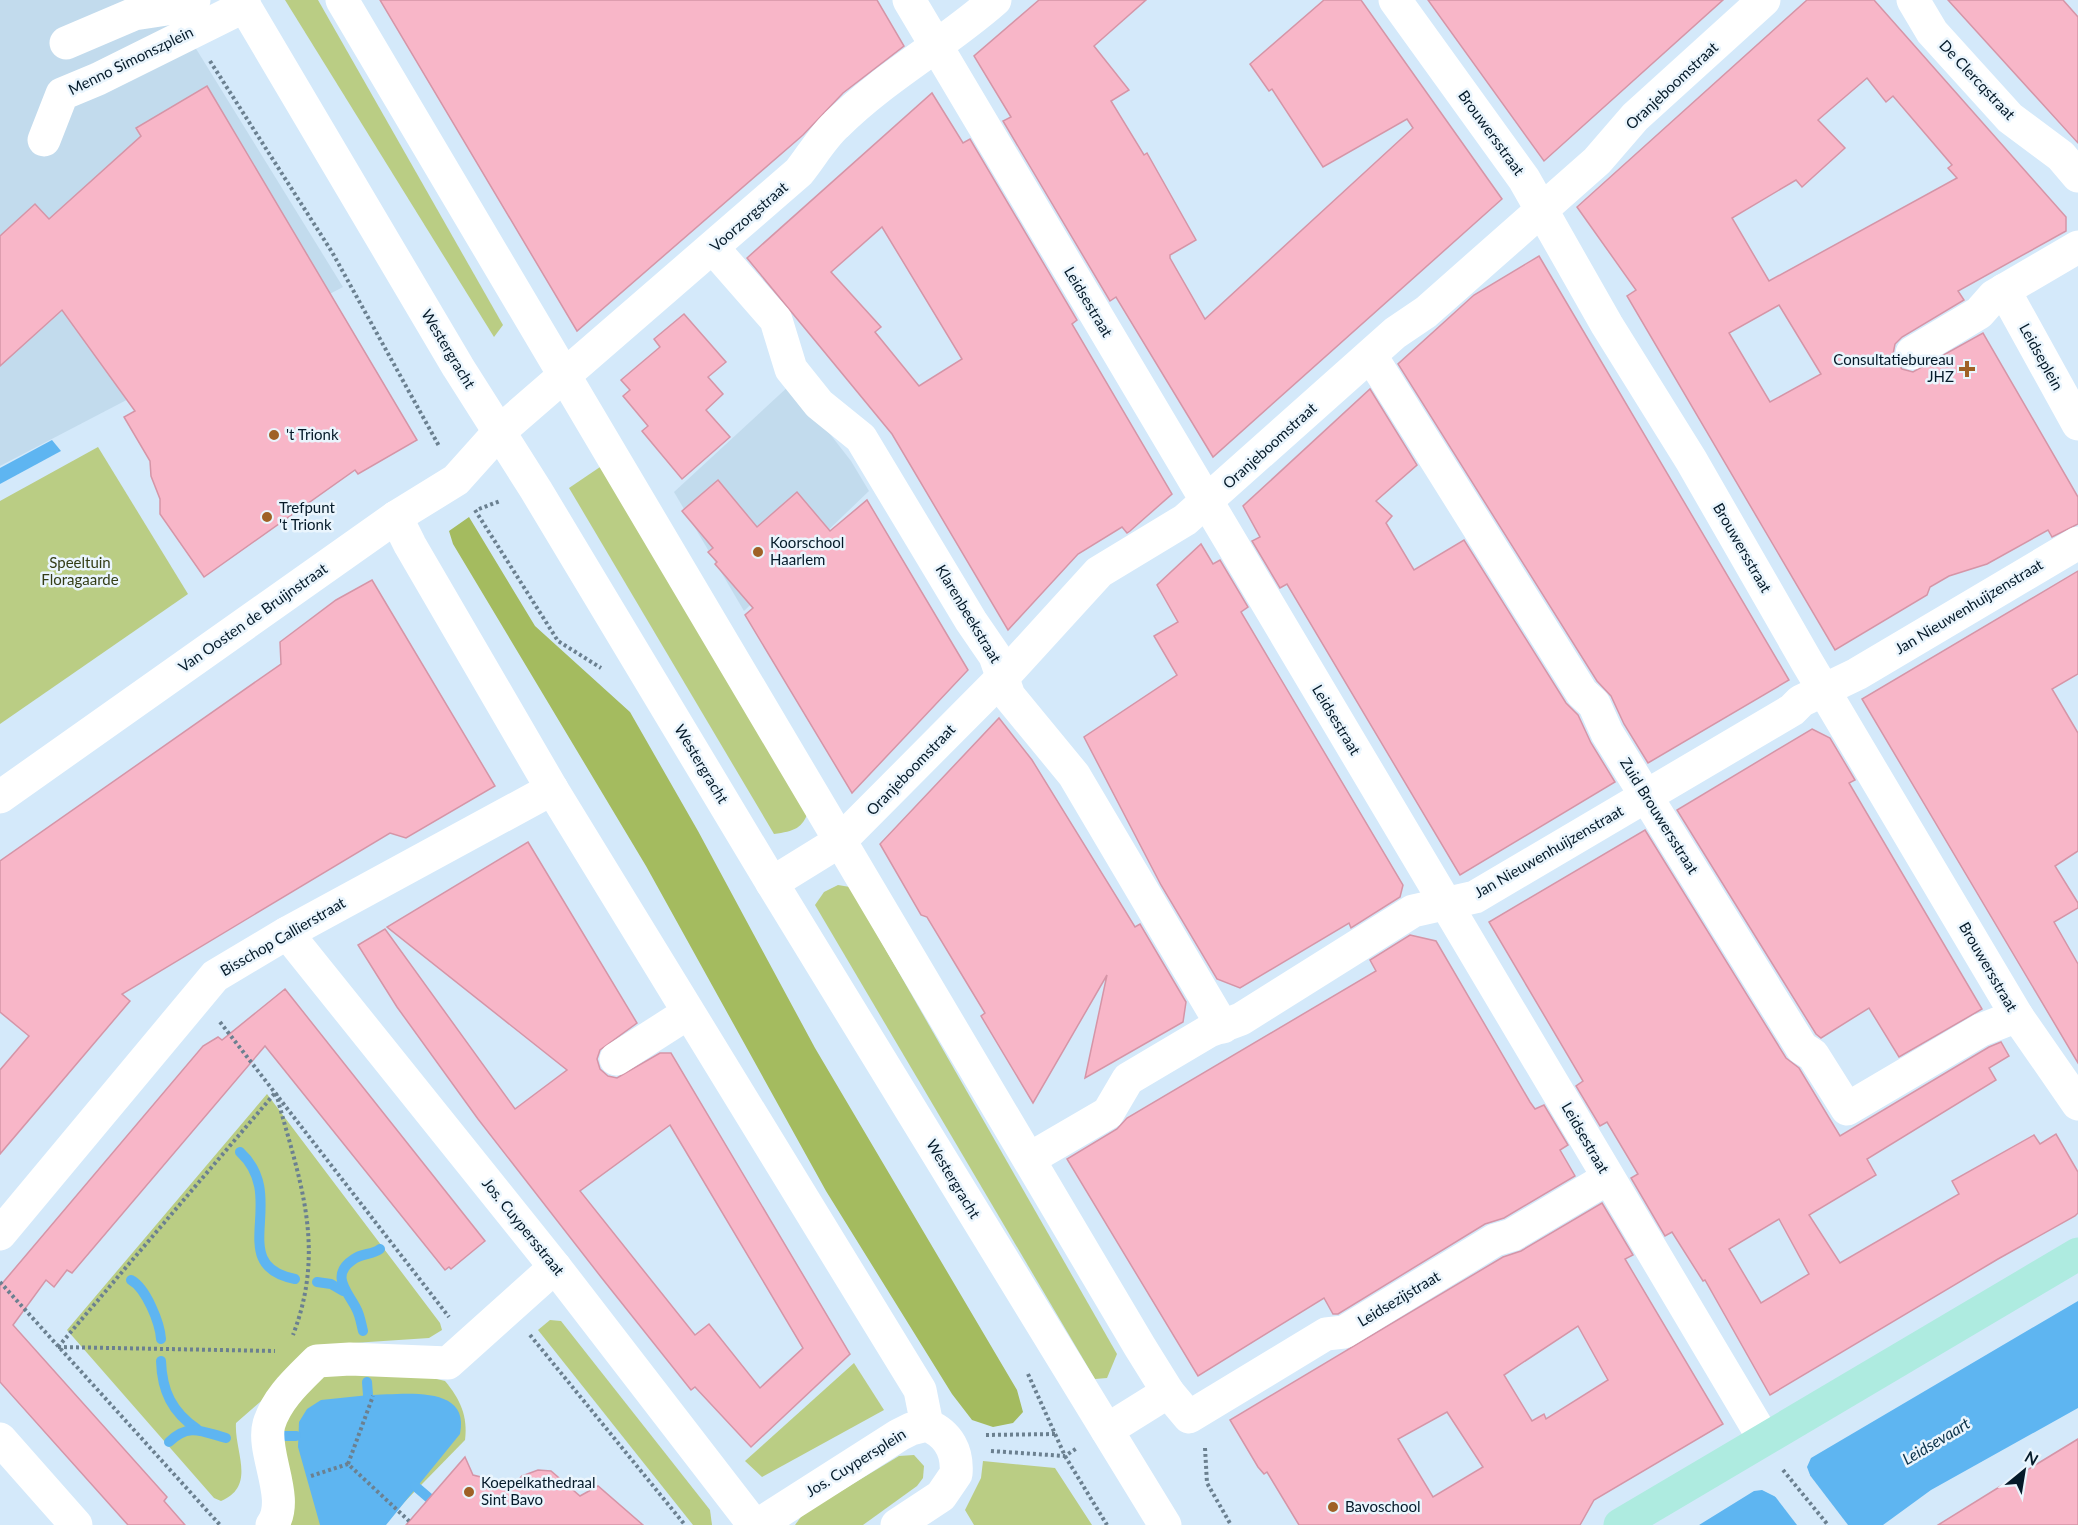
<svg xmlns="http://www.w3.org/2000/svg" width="2078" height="1525" font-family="Lato,sans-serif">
<rect width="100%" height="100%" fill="#d4e9fa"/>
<!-- built -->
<g fill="#c2dbed">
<path d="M0 0H166L343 287 0 466Z"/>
<path d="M791 384 851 461 869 491 744 611 674 492Z"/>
</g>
<!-- green -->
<g fill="#bacd84">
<path d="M285 0H318L503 325 494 337Z"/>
<path d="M98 447 188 594 0 724V501Z"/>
<path d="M603 465 809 809C803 829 794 831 774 834L569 488Z"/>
<path d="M838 885 850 887 1117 1354 1107 1378 1095 1379 815 905 824 892Z"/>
<path d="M267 1094 440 1323 442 1330 429 1338 338 1344 320 1350 236 1423C234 1451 257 1486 221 1501L214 1498 67 1330Z"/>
<path d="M550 1320 561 1321 710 1510 712 1525H693L538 1330Z"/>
<path d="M854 1363 884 1410 762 1477 745 1461Z"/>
<path d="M313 1373 421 1375 445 1381C460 1399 468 1416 465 1440L382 1525H278L280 1430Z"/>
<path d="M914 1455 924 1466 923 1478 917 1486 863 1525H795L803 1514 899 1456Z"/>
<path d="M983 1461 1055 1468 1092 1525H974L965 1510 981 1478Z"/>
</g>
<!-- forest -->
<path fill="#a4bb5f" d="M469 517 535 626 630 712 698 831 815 1048 1017 1390 1023 1412 1013 1423 993 1427 972 1420 952 1394 826 1191 646 866 453 544 449 531Z"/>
<!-- water -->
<g fill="#5eb5f1">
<path d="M52 440 61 451 0 484V468Z"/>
<path d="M2078 1301V1408L1931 1490 1883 1525H1699L1754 1491 1762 1490 1776 1497 1810 1475 1807 1467 1811 1458Z"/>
<path d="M369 1395C401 1395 471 1383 460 1434L386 1525H320L298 1447 299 1422 307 1409 321 1400Z"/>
</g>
<!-- pier -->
<path fill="#d4e9fa" d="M1809 1474 1848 1525H1797L1774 1495Z"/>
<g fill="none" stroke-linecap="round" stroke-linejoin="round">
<!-- stream -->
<g stroke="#5eb5f1" stroke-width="10">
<path d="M240 1152C290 1198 224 1265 295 1279"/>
<path d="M131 1280C146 1288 160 1323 161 1339"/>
<path d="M317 1282 331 1284 343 1291"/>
<path d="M363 1331C361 1323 360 1315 356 1308 348 1292 329 1275 354 1259 362 1253 372 1255 380 1249"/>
<path d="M161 1361C162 1391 172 1412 197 1429"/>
<path d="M367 1382 368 1395"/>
<path d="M284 1436H296"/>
<path d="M169 1442C189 1422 203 1432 226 1438"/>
<path d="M415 1486 429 1498"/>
</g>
</g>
<!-- building -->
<g fill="#f8b6c8" stroke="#d595a7" stroke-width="1.5" fill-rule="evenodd">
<path d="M380 0H877L904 46 843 93 803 135 577 331Z"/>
<path d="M1039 0H1146L1094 46 1129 90 1111 101 1144 155 1147 153 1196 240 1170 255V258L1205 319 1413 128 1407 119 1323 167 1272 89 1269 91 1250 64 1324 0H1361L1502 199 1213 457 1116 297 1110 301 1003 121 1011 117 974 56Z"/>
<path d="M1428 0H1723L1544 161Z"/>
<path d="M1807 0H1874L2066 217V231L1958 291 1964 300 1902 337 1895 344 1893 354 1896 362 1902 369 1913 372 1983 333 2078 497V524L2052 537 2048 530 1987 564 1949 576 1930 587 1927 595 1835 650 1627 296 1636 290 1577 207ZM1867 78 1886 102 1893 96 1952 165 1948 168 1957 178 1769 281 1732 218 1796 180 1802 187 1845 148 1818 120ZM1779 305 1821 374 1770 402 1729 333Z"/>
<path d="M1948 0H2063L2078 17V143Z"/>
<path d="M207 86 417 440 358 474 355 470 204 577 160 514V499L151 476 150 461 124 417 135 411 62 310 0 366V236L35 204 49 219 141 136 136 128Z"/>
<path d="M932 93 963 143 970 139 1077 320 1072 324 1172 494 1130 531 1127 533 1122 527 1078 554 1008 630 892 434 747 258ZM882 227 962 359 919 386 875 332 881 327 831 272Z"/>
<path d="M1539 256 1789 680 1648 763 1624 724 1611 696 1597 681 1398 364 1474 295Z"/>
<path d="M684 314 726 362 708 377 723 394 706 410 730 437 682 479 642 431 648 426 623 396 630 390 621 380 660 347 654 339Z"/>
<path d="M1370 389 1417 465 1376 501 1392 516 1386 523 1414 570 1464 540 1566 703 1578 715 1591 743 1615 782 1460 875 1287 584 1280 588 1252 541 1260 537 1243 506Z"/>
<path d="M718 480 757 527 797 492 830 531 867 500 968 670 852 793 745 615 753 608 715 564 717 562 708 552 713 548 682 511Z"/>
<path d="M1201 544 1213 564 1220 560 1248 607 1241 612 1403 885 1400 897 1351 928 1349 923 1240 988 1217 979 1161 885 1084 737 1177 675 1154 636 1178 622 1157 585Z"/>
<path d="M2078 571V674L2052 689 2078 733V851L2055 866 2078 903V908L2054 922 2078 964V1063L1862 699Z"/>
<path d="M372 580 495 786 406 838 390 833 122 994 130 1001 0 1154V1070L29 1036 0 1012V861L281 664 280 642 336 600Z"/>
<path d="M999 718 1032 760 1135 927 1140 924 1186 1002 1183 1022 1085 1078 1107 975 1033 1103 981 1016 985 1013 968 985 927 917 921 915 880 844Z"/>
<path d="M1812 729 1830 738 1855 780 1849 783 1982 1009 1899 1057 1869 1008 1821 1038 1816 1034 1677 810Z"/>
<path d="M1645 830 1786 1058 1799 1068 1840 1136 1989 1047 2001 1042 2009 1056 1989 1068 1996 1080 1867 1159 1876 1175 1809 1215 1840 1263 1959 1194 1952 1181 2034 1135 2040 1144 2056 1134 2078 1172V1213L2075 1216 1998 1259 1770 1395 1705 1280 1703 1281 1672 1232 1665 1236 1631 1178 1638 1174 1607 1122 1600 1126 1576 1086 1583 1081 1489 922ZM1779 1219 1809 1274 1761 1303 1729 1249Z"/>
<path d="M528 842 637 1023 600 1050 597 1059 600 1069 608 1076 617 1078 660 1053H671L850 1354 751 1447 695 1387 691 1390 601 1277 478 1119 397 1007 358 945 385 929 515 1109 567 1070 387 927ZM670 1125 803 1348 760 1388 709 1324 695 1335 580 1191Z"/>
<path d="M1410 935 1436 941 1530 1102 1535 1109 1544 1105 1568 1145 1560 1150 1575 1176 1504 1218 1485 1224 1338 1314H1333L1324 1298 1198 1376 1067 1159 1117 1129 1127 1118 1376 971 1370 960Z"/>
<path d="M285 989 485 1241 451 1269 449 1267 445 1270 265 1046 72 1273 67 1270 54 1287 46 1280 13 1325 167 1497 164 1501 185 1525H128L0 1382V1286L203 1046 218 1037 222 1040Z"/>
<path d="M1602 1203 1633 1255 1625 1259 1723 1424 1594 1500 1580 1525H1299L1267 1472 1264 1474 1258 1467 1230 1420 1503 1257 1521 1251ZM1578 1326 1608 1380 1546 1419 1544 1414 1532 1421 1504 1375ZM1447 1412 1483 1467 1433 1497 1398 1439Z"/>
<path d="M2078 1439V1525H1938L2009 1481Z"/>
<path d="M465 1457 473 1475 489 1479 508 1490 522 1476 538 1470 551 1471 580 1496 598 1486 643 1525H406Z"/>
</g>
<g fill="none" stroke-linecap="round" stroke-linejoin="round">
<!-- path -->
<g stroke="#6b8090" stroke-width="4" stroke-dasharray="3 3" stroke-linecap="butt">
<path d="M210 61 332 252 439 446"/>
<path d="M479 509 500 501"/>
<path d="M475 510 558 641 601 668"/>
<path d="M220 1022 449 1317"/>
<path d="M276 1093C299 1179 327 1246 293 1335"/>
<path d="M0 1282 220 1525"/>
<path d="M530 1335 685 1525"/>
<path d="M58 1347 275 1351"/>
<path d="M58 1347 275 1093"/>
<path d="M1028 1374 1065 1456 1107 1525"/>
<path d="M986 1435 1055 1434"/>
<path d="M1205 1448 1207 1483 1231 1525"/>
<path d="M991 1451 1065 1456 1077 1448"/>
<path d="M348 1464 373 1396"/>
<path d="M1783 1470 1828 1525"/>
<path d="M311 1476 348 1464 409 1521"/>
</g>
<!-- minor -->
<g stroke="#fff" stroke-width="33">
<path d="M241 0 458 367 536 490 772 883 1165 1525"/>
<path d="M342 0 1140 1347 1168 1392 1189 1417 1326 1334 1344 1332 1495 1240 1512 1235 1608 1178"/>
<path d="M909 0 1764 1439"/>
<path d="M1395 0 1524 179 1607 325 1691 460 1807 662 2017 1016 2078 1104"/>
<path d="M1913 0 1932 32 2010 118 2061 156 2078 176"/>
<path d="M66 43 134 14 180 7 194 0"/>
<path d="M44 140 62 94 98 79 245 6"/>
<path d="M713 248 776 320 791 369 819 404 861 438 971 621 995 656 1009 696 1074 775 1223 1027"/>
<path d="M2004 290 2078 424"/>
<path d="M1912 353 1979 313 1994 296 2078 247"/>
<path d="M1371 356 1582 693 1594 704 1607 733 1802 1048 1813 1055 1847 1109 1981 1030 2017 1016"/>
<path d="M396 517 410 545 552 789 920 1390 927 1425"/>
<path d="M0 797 396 517 456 480 499 432 799 172C811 157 822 138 836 125 884 77 944 45 995 0"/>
<path d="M772 883 840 841 1004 676 1099 572 1185 520 1395 333 1426 312 1597 161 1635 117 1764 0"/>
<path d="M287 933 555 1267 754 1525"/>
<path d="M616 1059 688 1013"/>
<path d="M1029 1159 1108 1113 1128 1079 1209 1031 1241 1019 1413 911 1475 897 1792 710 1801 701 1857 674 2078 543"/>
<path d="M0 1234 215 976 287 933 552 789"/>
<path d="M1107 1430 1168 1392"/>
<path d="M0 1439 76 1525"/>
<path d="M272 1525C291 1499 261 1452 269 1424 277 1398 298 1380 317 1361L350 1359 448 1363 555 1267"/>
<path d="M758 1525 899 1435 911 1429 927 1425C949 1434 958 1452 956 1474L941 1496 897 1525"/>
</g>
<!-- major -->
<path stroke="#aeebe0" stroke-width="33" d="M1620 1525 2078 1254"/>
</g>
<!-- markers -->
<g fill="#9f6126" stroke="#eaf5fd" stroke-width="2">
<path d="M1964 360h6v6h6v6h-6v6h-6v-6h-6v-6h6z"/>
<circle cx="274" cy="435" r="6"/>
<circle cx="267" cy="517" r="6"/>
<circle cx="758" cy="552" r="6"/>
<circle cx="469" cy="1492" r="6"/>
<circle cx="1333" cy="1507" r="6"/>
</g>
<g text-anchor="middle" stroke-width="5" stroke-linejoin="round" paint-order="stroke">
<!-- street labels -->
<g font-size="15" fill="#051a29" stroke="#eaf5fd">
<text transform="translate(131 61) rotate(-26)" y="5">Menno Simonszplein</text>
<text transform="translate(1977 80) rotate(47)" y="5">De Clercqstraat</text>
<text transform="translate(1672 86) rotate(-43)" y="5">Oranjeboomstraat</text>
<text transform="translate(1491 133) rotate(54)" y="5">Brouwersstraat</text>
<text transform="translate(749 217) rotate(-41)" y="5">Voorzorgstraat</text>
<text transform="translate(1088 302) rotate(59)" y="5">Leidsestraat</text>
<text transform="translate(448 349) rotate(59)" y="5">Westergracht</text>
<text transform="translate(2041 357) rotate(61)" y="5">Leidseplein</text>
<text transform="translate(1270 446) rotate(-42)" y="5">Oranjeboomstraat</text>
<text transform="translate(1742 548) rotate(60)" y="5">Brouwersstraat</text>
<text transform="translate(1969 607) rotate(-31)" y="5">Jan Nieuwenhuijzenstraat</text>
<text transform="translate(968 614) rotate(59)" y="5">Klarenbeekstraat</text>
<text transform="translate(253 618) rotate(-35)" y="5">Van Oosten de Bruijnstraat</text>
<text transform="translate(1336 720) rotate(59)" y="5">Leidsestraat</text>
<text transform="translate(701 764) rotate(59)" y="5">Westergracht</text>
<text transform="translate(911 770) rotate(-46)" y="5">Oranjeboomstraat</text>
<text transform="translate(1659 816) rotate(58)" y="5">Zuid Brouwersstraat</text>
<text transform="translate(1549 852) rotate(-30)" y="5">Jan Nieuwenhuijzenstraat</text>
<text transform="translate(283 937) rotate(-30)" y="5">Bisschop Callierstraat</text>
<text transform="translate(1988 967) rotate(60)" y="5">Brouwersstraat</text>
<text transform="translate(1585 1138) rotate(60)" y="5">Leidsestraat</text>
<text transform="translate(953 1179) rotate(59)" y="5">Westergracht</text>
<text transform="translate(523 1227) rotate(51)" y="5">Jos. Cuypersstraat</text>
<text transform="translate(1399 1299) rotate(-31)" y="5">Leidsezijstraat</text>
<text transform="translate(856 1463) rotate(-32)" y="5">Jos. Cuypersplein</text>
</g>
<!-- poi labels -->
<g font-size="15" fill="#051a29" stroke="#eaf5fd" text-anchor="start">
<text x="1954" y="365" text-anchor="end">Consultatiebureau<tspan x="1954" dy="17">JHZ</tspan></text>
<text x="286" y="440">'t Trionk</text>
<text x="279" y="513">Trefpunt<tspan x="279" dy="17">'t Trionk</tspan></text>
<text x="770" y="548">Koorschool<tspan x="770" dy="17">Haarlem</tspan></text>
<text x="481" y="1488">Koepelkathedraal<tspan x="481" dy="17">Sint Bavo</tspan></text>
<text x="1345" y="1512">Bavoschool</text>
</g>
<!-- park labels -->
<g font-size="15" fill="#343d16" stroke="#eaf5fd">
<text x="80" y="568">Speeltuin<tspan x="80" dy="17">Floragaarde</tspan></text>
</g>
<!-- water labels -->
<g font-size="16" font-style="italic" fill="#0b324a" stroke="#eaf5fd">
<text transform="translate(1936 1441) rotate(-31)" y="6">Leidsevaart</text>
</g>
</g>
<!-- north arrow -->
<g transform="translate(2024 1471) rotate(30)" stroke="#eaf5fd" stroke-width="4.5" paint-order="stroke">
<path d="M0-4.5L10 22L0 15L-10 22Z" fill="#051a29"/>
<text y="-9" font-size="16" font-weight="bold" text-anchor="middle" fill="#051a29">N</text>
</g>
</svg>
